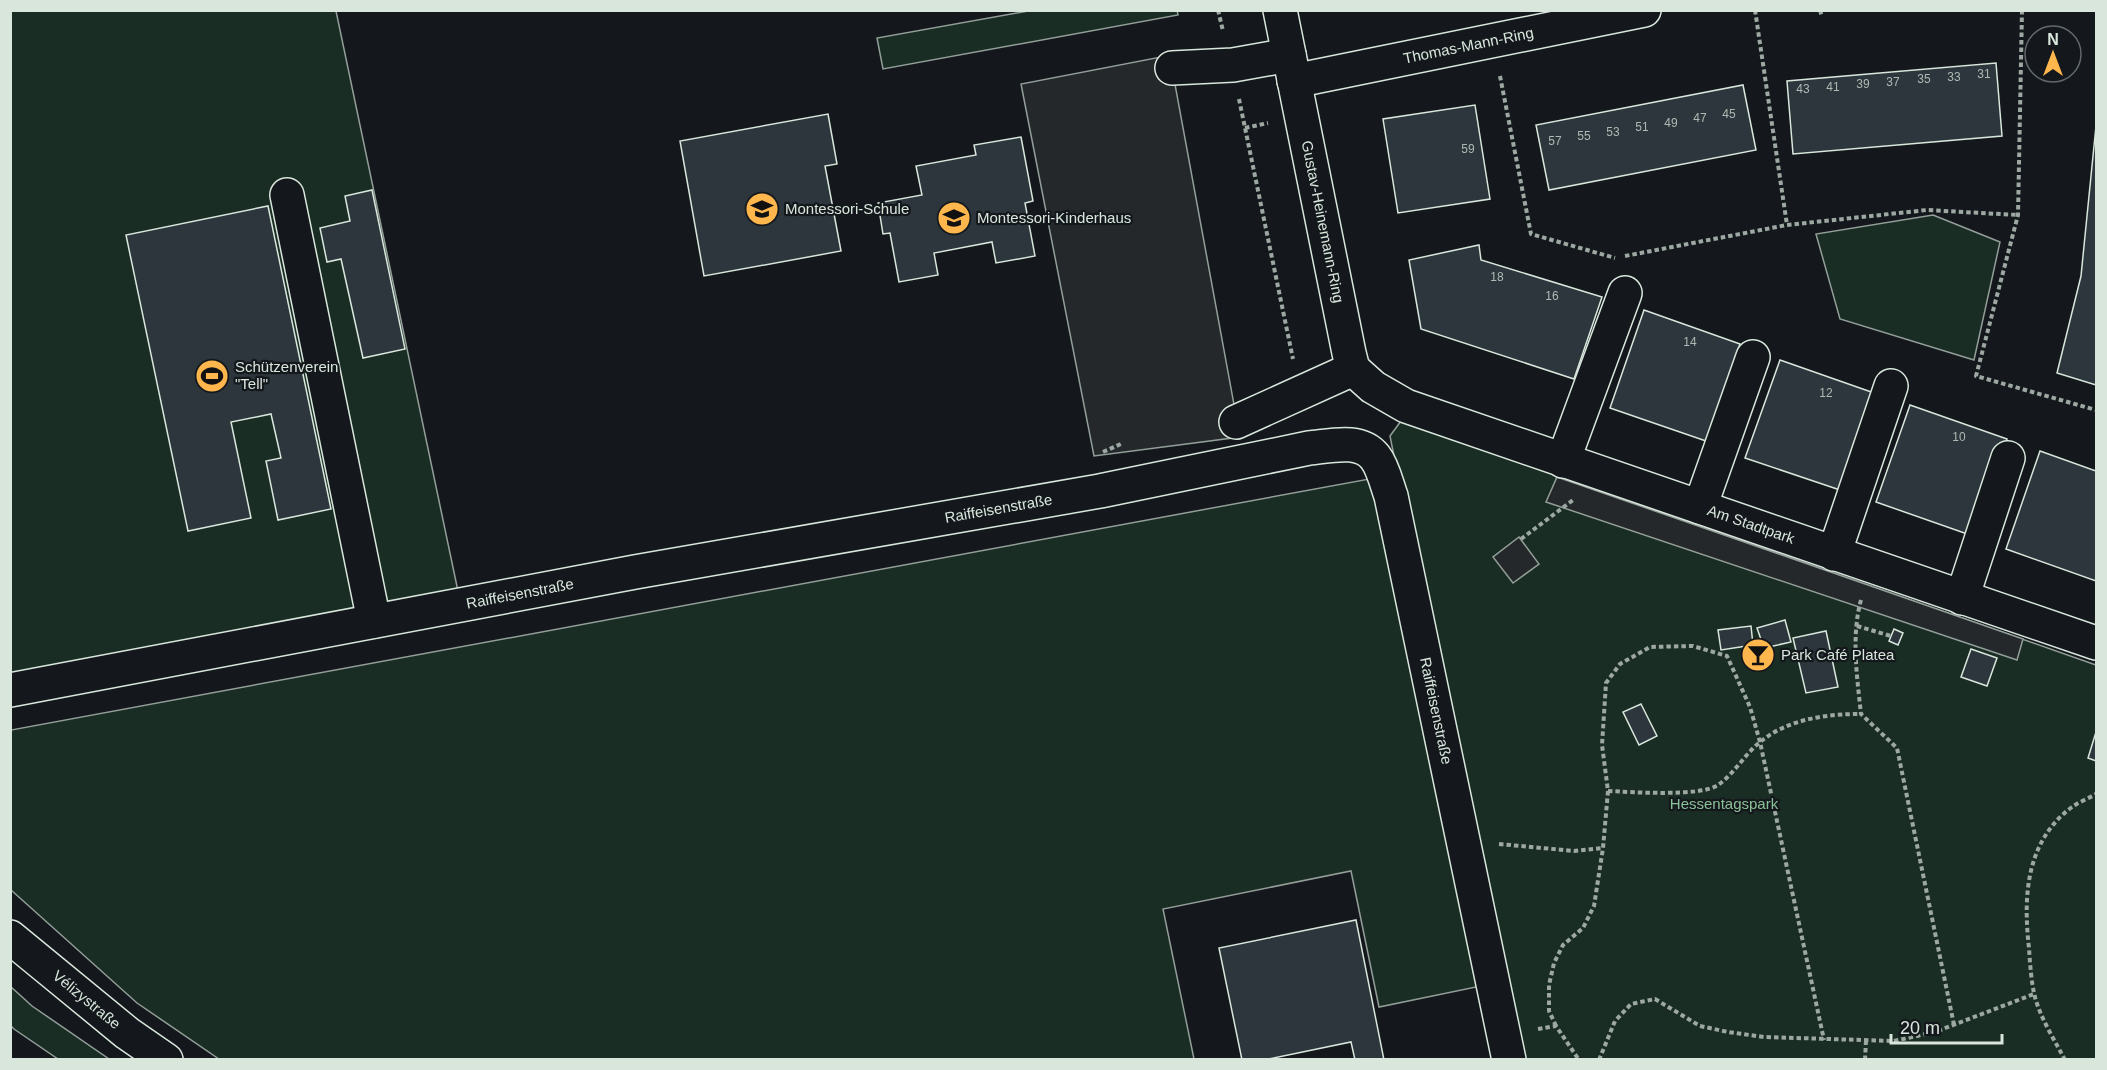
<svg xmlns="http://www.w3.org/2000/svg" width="2107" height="1070" font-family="Arial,sans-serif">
<rect width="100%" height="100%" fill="#14181c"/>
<!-- green -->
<g fill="#1a2d24" stroke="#939e99" stroke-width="1.5">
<path d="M1177 10 1178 15 883 69 877 38 1028 11Z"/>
<path d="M11 11H336L459 596 11 678Z"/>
<path d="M1933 215 2000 242 1974 360 1840 319 1816 234Z"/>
<path d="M1401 421 2096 665V1059H1514L1390 436Z"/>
<path d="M1380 477 1481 986 1379 1007 1351 871 1163 909 1194 1059H219L137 1003 11 890V730Z"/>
<path d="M10 986 32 1006 109 1059H58L14 1029 11 1026Z"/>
</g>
<!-- parking -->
<g fill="#24282b" stroke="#939e99" stroke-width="1.5">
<path d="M1166 56 1172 68 1240 437 1094 456 1021 84Z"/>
<path d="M1557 477 2023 639 2017 660 1546 502Z"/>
<path d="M1519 537 1539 564 1513 583 1493 557Z"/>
</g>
<!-- building -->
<g fill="#2c363c" stroke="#d8e6dc" stroke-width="1.5">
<path d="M1996 63 2002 136 1793 154 1787 81Z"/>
<path d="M1743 85 1756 150 1549 190 1536 125Z"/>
<path d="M1475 105 1490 199 1398 213 1383 119Z"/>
<path d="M828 114 837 164 825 166 841 251 704 276 680 141Z"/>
<path d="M2096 126V385L2057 373 2081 276Z"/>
<path d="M1021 137 1033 201 1025 203 1035 256 996 263 992 242 934 253 938 275 899 282 890 233 883 234 878 203 922 195 916 166 976 155 974 145Z"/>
<path d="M372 190 405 349 363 358 341 259 327 262 320 228 350 221 345 196Z"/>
<path d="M268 206 331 509 278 520 266 461 281 458 271 414 231 422 251 518 188 531 126 235Z"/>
<path d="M1479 245 1481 260 1602 297 1574 379 1421 329 1409 260Z"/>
<path d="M1644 310 1740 344 1706 441 1610 408Z"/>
<path d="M1780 360 1877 394 1843 491 1745 458Z"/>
<path d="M1910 405 2007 439 1973 536 1876 502Z"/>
<path d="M2040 451 2096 471V581L2006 549Z"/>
<path d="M1785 620 1791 642 1764 648 1757 628Z"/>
<path d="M1751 626 1753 645 1721 650 1718 630Z"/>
<path d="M1894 629 1903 633 1898 645 1889 641Z"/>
<path d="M1826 631 1838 687 1806 693 1793 638Z"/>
<path d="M1971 649 1997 658 1987 686 1961 677Z"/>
<path d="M1641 704 1657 736 1639 745 1623 712Z"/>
<path d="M2096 732V761L2088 758Z"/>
<path d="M1356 920 1384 1060H1355L1351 1042 1264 1060H1242L1219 948Z"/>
</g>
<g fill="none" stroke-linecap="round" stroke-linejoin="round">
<defs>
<g id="minor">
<path id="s1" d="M1280 10 1349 353 1353 369 1373 387 1406 406 2096 643"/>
<path d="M1172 68 1233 65 1289 55"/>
<path id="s2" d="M1294 81 1644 10"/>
<path d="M287 195 374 621"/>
<path d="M1236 422 1353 369"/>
<path d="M1563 461 1625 293"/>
<path d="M1700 507 1753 357"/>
<path d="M1834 554 1891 386"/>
<path d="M1962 598 2008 458"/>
<path id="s3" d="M10 690 635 572 1100 491 1309 448C1331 446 1360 438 1375 457 1383 467 1387 485 1391 496L1509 1060"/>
</g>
<g id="major">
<path id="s4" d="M10 937 127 1033 166 1060"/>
</g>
</defs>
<!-- minor casing -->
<use href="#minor" stroke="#d8e6dc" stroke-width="36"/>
<!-- major casing -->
<use href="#major" stroke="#d8e6dc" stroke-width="36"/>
<!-- path -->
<g stroke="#9da8a2" stroke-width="4" stroke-dasharray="4.5 3" stroke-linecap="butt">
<path d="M1218 10 1223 31"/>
<path d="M1755 10 1787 225"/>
<path d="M1820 10 1822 17"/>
<path d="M2022 10 2018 215 1976 376 2096 410"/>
<path d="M1500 76 1531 234 1615 258"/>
<path d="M1239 99 1293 359"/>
<path d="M1245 128 1268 123"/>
<path d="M1625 256 1787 225 1927 210 2018 215"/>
<path d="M1103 452 1123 443"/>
<path d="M1521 539 1573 500"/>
<path d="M1861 600C1851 636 1857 677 1861 714L1897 748 1954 1025"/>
<path d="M1857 626 1891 636"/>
<path d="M1608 791C1631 792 1701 797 1718 785 1734 774 1745 754 1760 742 1788 719 1826 714 1861 714"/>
<path d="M1499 844 1574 851 1603 848"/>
<path d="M1556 1026 1549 1011V985L1554 963 1563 945 1583 928 1594 906 1603 848 1608 791 1602 745 1606 683 1620 664 1650 647 1693 646 1727 656 1750 707 1760 742 1824 1040"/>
<path d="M1538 1029 1556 1026 1579 1060"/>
<path d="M1599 1060 1615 1021 1631 1004 1655 999 1700 1026 1728 1032 1764 1037 1894 1041 1935 1032 2034 994"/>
<path d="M1865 1060 1866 1040"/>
<path d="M2065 1060C2054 1039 2039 1016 2034 993 2031 979 2030 963 2029 948 2023 896 2026 841 2072 807 2079 802 2089 798 2096 794"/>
</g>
<!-- minor -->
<use href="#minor" stroke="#14181c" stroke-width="33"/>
<!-- major -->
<use href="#major" stroke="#14181c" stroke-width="33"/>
</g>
<!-- icons -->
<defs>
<symbol id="school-disc" viewBox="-11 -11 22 22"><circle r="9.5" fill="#ffb74d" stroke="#14181c"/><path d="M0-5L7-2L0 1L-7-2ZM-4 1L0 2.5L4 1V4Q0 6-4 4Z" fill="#111"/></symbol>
<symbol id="stadium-disc" viewBox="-11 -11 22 22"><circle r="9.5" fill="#ffb74d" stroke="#14181c"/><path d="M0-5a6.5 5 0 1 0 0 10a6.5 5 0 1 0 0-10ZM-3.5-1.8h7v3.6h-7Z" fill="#111"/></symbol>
<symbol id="bar-disc" viewBox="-11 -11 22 22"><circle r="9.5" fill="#ffb74d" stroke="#14181c"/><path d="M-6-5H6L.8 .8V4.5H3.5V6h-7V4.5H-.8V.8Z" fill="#111"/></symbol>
</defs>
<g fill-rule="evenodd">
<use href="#school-disc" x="743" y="190" width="38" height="38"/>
<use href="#school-disc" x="935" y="199" width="38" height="38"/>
<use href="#stadium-disc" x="193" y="357" width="38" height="38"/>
<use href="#bar-disc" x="1739" y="636" width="38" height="38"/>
</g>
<g text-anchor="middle" stroke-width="4.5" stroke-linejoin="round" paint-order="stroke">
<!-- number labels -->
<g font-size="12" fill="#adbab4">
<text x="1984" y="78">31</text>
<text x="1954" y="81">33</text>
<text x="1924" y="83">35</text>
<text x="1893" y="86">37</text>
<text x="1863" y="88">39</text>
<text x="1833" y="91">41</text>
<text x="1803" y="93">43</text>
<text x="1729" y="118">45</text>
<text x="1700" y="122">47</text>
<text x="1671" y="127">49</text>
<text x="1642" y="131">51</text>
<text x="1613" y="136">53</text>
<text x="1584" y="140">55</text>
<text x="1555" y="145">57</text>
<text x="1468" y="153">59</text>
<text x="1497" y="281">18</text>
<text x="1552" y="300">16</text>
<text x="1690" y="346">14</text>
<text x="1826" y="397">12</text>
<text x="1959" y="441">10</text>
</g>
<!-- street labels -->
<g font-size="15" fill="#d8e6dc" stroke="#14181c">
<text dy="5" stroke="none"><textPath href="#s2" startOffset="178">Thomas-Mann-Ring</textPath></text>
<text dy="5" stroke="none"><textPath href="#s1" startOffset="216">Gustav-Heinemann-Ring</textPath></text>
<text dy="5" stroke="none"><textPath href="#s3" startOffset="1005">Raiffeisenstraße</textPath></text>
<text dy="5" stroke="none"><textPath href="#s1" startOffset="796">Am Stadtpark</textPath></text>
<text dy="5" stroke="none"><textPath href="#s3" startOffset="519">Raiffeisenstraße</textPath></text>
<text dy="5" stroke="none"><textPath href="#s3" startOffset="1653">Raiffeisenstraße</textPath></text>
<text dy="5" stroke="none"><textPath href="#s4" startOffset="99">Vélizystraße</textPath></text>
</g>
<!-- poi labels -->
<g font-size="15" fill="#d8e6dc" stroke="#14181c" text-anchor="start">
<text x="785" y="214">Montessori-Schule</text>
<text x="977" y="223">Montessori-Kinderhaus</text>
<text x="235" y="372">Schützenverein<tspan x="235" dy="17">"Tell"</tspan></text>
<text x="1781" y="660">Park Café Platea</text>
</g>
<!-- park labels -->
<g font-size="15" fill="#8ac095" stroke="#14181c">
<text x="1724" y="809">Hessentagspark</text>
</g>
</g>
<!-- border -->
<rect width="2107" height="1070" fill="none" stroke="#d8e6dc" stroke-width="24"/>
<!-- north arrow -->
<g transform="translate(2053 54)"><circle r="28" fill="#14181c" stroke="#626a69" stroke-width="1.5"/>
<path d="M0-4.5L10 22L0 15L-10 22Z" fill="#ffb74d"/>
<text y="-9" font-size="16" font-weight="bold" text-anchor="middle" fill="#d8e6dc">N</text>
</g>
<!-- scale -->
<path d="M1891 1034v9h111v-9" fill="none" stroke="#d8e6dc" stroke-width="3"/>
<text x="1900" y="1034" font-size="18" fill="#d8e6dc" stroke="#14181c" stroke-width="4.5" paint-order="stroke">20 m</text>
</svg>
